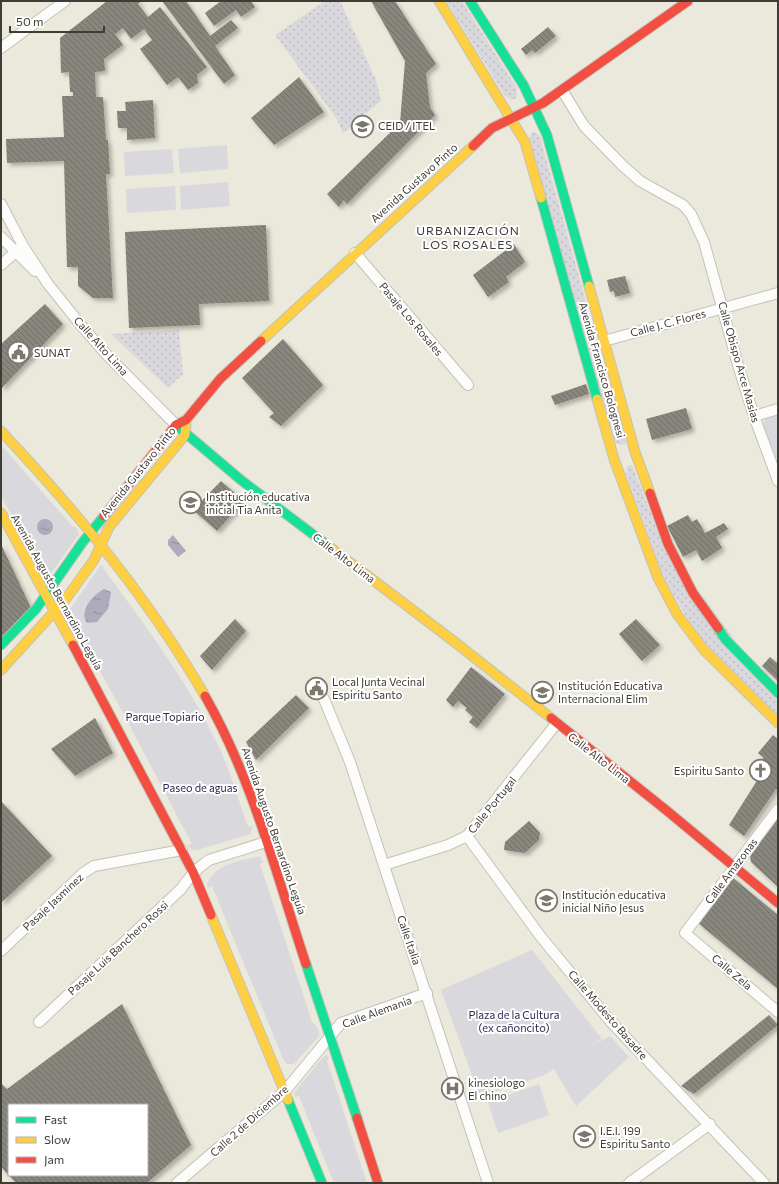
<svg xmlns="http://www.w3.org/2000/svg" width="779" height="1184" font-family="Commissioner,sans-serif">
<defs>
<pattern id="grass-dots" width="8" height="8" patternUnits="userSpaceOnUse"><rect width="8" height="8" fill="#d9d8dd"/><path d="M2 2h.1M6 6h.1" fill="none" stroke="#bbbabe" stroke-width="1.8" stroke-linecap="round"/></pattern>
<pattern id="water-ripples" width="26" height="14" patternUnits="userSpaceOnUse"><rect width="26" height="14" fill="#aeabbc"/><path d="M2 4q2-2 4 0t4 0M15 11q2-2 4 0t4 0" fill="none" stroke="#8f8c9a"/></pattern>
<pattern id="building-back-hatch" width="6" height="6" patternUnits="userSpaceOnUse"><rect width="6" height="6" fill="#88867d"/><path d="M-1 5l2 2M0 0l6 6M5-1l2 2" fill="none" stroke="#716f67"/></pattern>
<filter id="shadow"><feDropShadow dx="3" dy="3" stdDeviation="2" flood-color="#0004"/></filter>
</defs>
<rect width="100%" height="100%" fill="#ebe8dc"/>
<!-- grass -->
<g fill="url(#grass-dots)">
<path d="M325 1H340L376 80 381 101 343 133 337 119 275 35Z"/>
<path d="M446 1H462L517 88V97L512 100 505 96Z"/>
<path d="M535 132 540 137 626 444 621 445 615 443 530 140 531 133Z"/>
<path d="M179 330 183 374 168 388 111 334Z"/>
<path d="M632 465 662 541 778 699V716L697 635 664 578 626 473 627 466Z"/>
</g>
<!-- park -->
<g fill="#d9d8dd">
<path d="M227 145 228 169 180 173 178 149Z"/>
<path d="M172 149 174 173 125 176 124 152Z"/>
<path d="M228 182 230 206 181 210 180 186Z"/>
<path d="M175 186 176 210 127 213 126 189Z"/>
<path d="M778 414V463L762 425 766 418Z"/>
<path d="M1 445 73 527H76L79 534 47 579 44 580 38 568 41 565 1 496Z"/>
<path d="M101 565C142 622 185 677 216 741 229 768 238 798 248 827L252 826 251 834 197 850H192L188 845 192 844 122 711 74 624 72 626 67 613Z"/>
<path d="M257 857H260L263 862 260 864 312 1022C316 1026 320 1030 319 1036L294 1064H287L284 1061 212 886 208 888 207 884C213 865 240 860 257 857Z"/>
<path d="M532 950 602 1039 588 1048 610 1036 629 1057 576 1106 554 1069 542 1076 480 1097 441 990Z"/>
<path d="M327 1055 329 1058 327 1061 367 1183H334L299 1096 295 1097 294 1093 323 1057Z"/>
<path d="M539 1084 549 1115 498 1133 488 1102Z"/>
</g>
<!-- water -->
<g fill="url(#water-ripples)">
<circle cx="45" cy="527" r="8"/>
<path d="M173 535 186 551 178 557 168 545V540Z"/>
<path d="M104 589 111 592 108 609 97 622 87 623C78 611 94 594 104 589Z"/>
</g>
<!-- building -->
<g fill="url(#building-back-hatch)" fill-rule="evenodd" filter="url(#shadow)">
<path d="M107 1H142L138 4 148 17 160 7 207 67 197 75 198 83 188 90 178 77 167 85 140 49 152 40 144 29 131 39 123 28 115 34 123 45 104 59 105 71 95 72 96 97H103L106 140H108L110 174H106L113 298H93L78 286V267H67L64 161 7 163 6 139 64 137 62 96H73V92H70L69 72 61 73 60 38Z"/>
<path d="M162 1H186L210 36 231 20 238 28 215 46 235 75 224 84Z"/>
<path d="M221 1H251L255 7 241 17 236 10 214 26 205 13Z"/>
<path d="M371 1H395L436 64 426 73 430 107 435 115 347 204 344 200 339 207 327 194 400 123 405 61Z"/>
<path d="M548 27 556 36 535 53 532 50 526 55 521 49Z"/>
<path d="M299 77 324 112 274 145 251 118Z"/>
<path d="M153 100 155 138 127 140V128H118L117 111H126L125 102Z"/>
<path d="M266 225 269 301 199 304 200 325 129 328 125 232Z"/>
<path d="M514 244 525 262 506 277 509 282 488 297 473 275Z"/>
<path d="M625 276 630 293 615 297 614 291 610 292 607 280Z"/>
<path d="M45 304 63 324 1 389V344Z"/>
<path d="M283 339 323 385 281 426 269 417 274 413 242 378Z"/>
<path d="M586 384 589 394 555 405 551 396Z"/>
<path d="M686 408 692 429 652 440 646 419Z"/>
<path d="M221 481 244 501 217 531 193 510Z"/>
<path d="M688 515 692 522 697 519 705 533 724 523 728 529 716 537 722 548 702 561 696 550 683 557 667 526Z"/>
<path d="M1 544 31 608 1 638Z"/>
<path d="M235 619 246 631 212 670 200 656Z"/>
<path d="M636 619 660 645 642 661 619 634Z"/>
<path d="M770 657 778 664V681L762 666Z"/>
<path d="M471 667 505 694 477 728 469 722 473 717 465 710 467 708 458 701 453 707 446 700Z"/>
<path d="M296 695 309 708 256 760 246 742Z"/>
<path d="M95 718 113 753 75 776 51 749Z"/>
<path d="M773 735 778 739V790L776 789 744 836 729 825 758 779 753 773V767L756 762 764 758 758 753Z"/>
<path d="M1 801 52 856 1 903Z"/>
<path d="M778 817V887L751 862 750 856Z"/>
<path d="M529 821 540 833 539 840 525 853 504 850 505 842Z"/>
<path d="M732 877 778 915V989L698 923Z"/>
<path d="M122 1004 191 1145 147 1183H16L1 1167V1083L7 1089ZM9 1105H147V1175H9Z"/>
<path d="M769 1015 778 1025 694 1094 681 1086Z"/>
</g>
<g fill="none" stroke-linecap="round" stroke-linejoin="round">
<defs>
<g id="street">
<path d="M1 48 65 1"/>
<path d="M562 90 584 126 622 165 640 181 683 205 691 214 704 242 738 365 754 416 778 481"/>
<path d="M1 204 23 246 48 284 80 324 106 354 176 425"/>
<path d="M1 237 35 271"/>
<path d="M355 253 468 385"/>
<path d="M1 265 19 249"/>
<path d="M604 341 778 293"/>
<path d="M754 416 778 409"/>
<path d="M324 699 350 762 488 1183"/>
<path d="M778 809 685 933 778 1012"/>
<path d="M467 836 541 937 611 1022 764 1183"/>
<path d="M384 865 448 845 467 836 556 724"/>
<path d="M1 951 82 874 94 866 182 850"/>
<path d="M39 1022 181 889C189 877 197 868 209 860L266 842"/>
<path d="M177 1183 285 1091 341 1023 427 993"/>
<path d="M629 1183 710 1124"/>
</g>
<g id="fast">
<path d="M470 1 524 86 547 135 589 286"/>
<path d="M541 198 597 399"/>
<path d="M176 425 241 480 331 548"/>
<path d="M718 628 725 639 778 693"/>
<path d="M1 645 36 609 82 543 104 516"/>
<path d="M306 964 357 1118"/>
<path d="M288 1100 322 1183"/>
</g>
<g id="slow">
<path d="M439 1 525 142 541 198"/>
<path d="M589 286 635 452 650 493"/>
<path d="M261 341 473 146"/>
<path d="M597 399 614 459 658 578 677 614 704 650 778 723"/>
<path d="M1 431C78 513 149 599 205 696"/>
<path d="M1 513 73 645"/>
<path d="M331 548 456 643 551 718"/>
<path d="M1 670 65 600 94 560 109 527 185 435 186 425"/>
<path d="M211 915 288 1100"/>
</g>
<g id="jam">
<path d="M473 146 492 128 543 103 688 1"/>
<path d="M650 493 668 544 693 593 718 628"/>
<path d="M104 516 176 425 186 420 220 379 261 341"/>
<path d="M73 645 193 872 211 915"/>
<path d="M205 696C253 780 276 874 306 964"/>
<path d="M551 718 666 810 778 903"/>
<path d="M357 1118 378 1183"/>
</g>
</defs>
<!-- street casing -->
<use href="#street" stroke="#c4c2b9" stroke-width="12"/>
<!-- fast casing -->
<use href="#fast" stroke="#c4c2b9" stroke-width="11"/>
<!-- slow casing -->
<use href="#slow" stroke="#c4c2b9" stroke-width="11"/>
<!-- jam casing -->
<use href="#jam" stroke="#c4c2b9" stroke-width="11"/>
<!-- street -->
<use href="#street" stroke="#fcfcfa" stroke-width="10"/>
<!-- fast -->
<use href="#fast" stroke="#16e098" stroke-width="9"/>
<!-- slow -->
<use href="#slow" stroke="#ffcf43" stroke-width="9"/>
<!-- jam -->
<use href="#jam" stroke="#f24e42" stroke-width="9"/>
</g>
<!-- icons -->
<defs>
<symbol id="university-ring" viewBox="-11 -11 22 22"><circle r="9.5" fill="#fff" stroke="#7b786f" stroke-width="1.5"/><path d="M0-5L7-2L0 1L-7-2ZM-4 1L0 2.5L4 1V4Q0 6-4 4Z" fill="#7b786f"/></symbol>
<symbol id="civic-ring" viewBox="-11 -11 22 22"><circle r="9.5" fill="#fff" stroke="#7b786f" stroke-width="1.5"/><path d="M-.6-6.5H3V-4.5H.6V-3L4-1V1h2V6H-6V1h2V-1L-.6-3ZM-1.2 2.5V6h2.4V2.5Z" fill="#7b786f"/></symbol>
<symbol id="school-ring" viewBox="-11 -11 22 22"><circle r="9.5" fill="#fff" stroke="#7b786f" stroke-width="1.5"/><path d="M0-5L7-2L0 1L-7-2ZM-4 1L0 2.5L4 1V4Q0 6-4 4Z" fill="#7b786f"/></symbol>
<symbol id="church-ring" viewBox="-11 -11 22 22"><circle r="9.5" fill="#fff" stroke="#7b786f" stroke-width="1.5"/><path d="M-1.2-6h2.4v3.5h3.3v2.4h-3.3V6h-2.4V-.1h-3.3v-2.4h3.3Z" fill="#7b786f"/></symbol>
<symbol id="hospital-ring" viewBox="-11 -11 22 22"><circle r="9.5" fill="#fff" stroke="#7b786f" stroke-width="1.5"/><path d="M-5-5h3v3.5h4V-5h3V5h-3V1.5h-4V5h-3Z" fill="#7b786f"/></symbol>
</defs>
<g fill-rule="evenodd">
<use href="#university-ring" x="350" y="114" width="25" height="25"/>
<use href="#civic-ring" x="6" y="340" width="25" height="25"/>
<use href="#school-ring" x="178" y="490" width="25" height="25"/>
<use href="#civic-ring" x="304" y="676" width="25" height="25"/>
<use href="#school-ring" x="530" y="680" width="25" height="25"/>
<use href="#church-ring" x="748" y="758" width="25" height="25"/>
<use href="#school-ring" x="534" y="888" width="25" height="25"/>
<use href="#hospital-ring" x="440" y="1076" width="25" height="25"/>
<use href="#school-ring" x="572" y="1124" width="25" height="25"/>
</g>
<g text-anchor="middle" stroke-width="4" stroke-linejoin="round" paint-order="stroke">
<!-- poi labels -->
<g font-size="11" fill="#3e3c34" stroke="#fff" text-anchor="start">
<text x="378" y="130">CEID / ITEL</text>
<text x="34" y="357">SUNAT</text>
<text x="206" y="501">Institución educativa<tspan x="206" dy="13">inicial Tia Anita</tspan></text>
<text x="332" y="686">Local Junta Vecinal<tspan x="332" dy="13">Espiritu Santo</tspan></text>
<text x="558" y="690">Institución Educativa<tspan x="558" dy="13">Internacional Elim</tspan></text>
<text x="744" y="775" text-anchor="end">Espiritu Santo</text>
<text x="562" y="899">Institución educativa<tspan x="562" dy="13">inicial Niño Jesus</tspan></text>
<text x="468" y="1087">kinesiologo<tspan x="468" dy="13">El chino</tspan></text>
<text x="600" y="1135">I.E.I. 199<tspan x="600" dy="13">Espiritu Santo</tspan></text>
</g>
<!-- street labels -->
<g font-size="11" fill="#3e3c34" stroke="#fff">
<text transform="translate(414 183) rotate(-42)" y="4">Avenida Gustavo Pinto</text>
<text transform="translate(411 319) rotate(50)" y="4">Pasaje Los Rosales</text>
<text transform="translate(668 323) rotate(-15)" y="4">Calle J. C. Flores</text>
<text transform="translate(101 346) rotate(48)" y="4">Calle Alto Lima</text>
<text transform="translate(739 362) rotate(74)" y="4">Calle Obispo Arce Masias</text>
<text transform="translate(602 370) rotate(74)" y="4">Avenida Francisco Bolognesi</text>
<text transform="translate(138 472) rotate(-51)" y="4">Avenida Gustavo Pinto</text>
<text transform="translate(344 558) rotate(37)" y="4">Calle Alto Lima</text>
<text transform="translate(57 592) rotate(61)" y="4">Avenida Augusto Bernardino Leguía</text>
<text transform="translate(599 758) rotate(38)" y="4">Calle Alto Lima</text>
<text transform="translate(492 805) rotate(-51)" y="4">Calle Portugal</text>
<text transform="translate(274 831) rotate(71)" y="4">Avenida Augusto Bernardino Leguía</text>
<text transform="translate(731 871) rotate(-53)" y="4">Calle Amazonas</text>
<text transform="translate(53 902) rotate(-43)" y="4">Pasaje Jasminez</text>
<text transform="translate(409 940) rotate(71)" y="4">Calle Italia</text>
<text transform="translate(118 948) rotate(-43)" y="4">Pasaje Luis Banchero Rossi</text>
<text transform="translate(732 972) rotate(40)" y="4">Calle Zela</text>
<text transform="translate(377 1012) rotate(-20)" y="4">Calle Alemania</text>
<text transform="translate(608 1015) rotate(49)" y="4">Calle Modesto Basadre</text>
<text transform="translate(249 1121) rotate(-42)" y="4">Calle 2 de Diciembre</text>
</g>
<!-- park labels -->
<g font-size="11" fill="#2f274f" stroke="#fff">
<text x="165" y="721">Parque Topiario</text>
<text x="200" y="792">Paseo de aguas</text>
<text x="514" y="1019">Plaza de la Cultura<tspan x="514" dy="13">(ex cañoncito)</tspan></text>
</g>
<!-- neighbourhood labels -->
<g font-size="12" letter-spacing="1" fill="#3e3c34" stroke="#fff">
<text x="468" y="235">URBANIZACIÓN<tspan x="468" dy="14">LOS ROSALES</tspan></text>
</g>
</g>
<!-- border -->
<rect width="779" height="1184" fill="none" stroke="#3e3c34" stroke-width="4"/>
<!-- legend -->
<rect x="8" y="1104" width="140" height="72" fill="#ffffff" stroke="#b2b1ae"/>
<rect x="16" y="1117" width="20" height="6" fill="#16e098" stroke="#b2b1ae"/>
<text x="44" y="1124" font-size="12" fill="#3e3c34">Fast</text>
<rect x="16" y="1137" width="20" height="6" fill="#ffcf43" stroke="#b2b1ae"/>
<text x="44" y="1144" font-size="12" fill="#3e3c34">Slow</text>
<rect x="16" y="1157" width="20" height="6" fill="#f24e42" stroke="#b2b1ae"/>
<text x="44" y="1164" font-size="12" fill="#3e3c34">Jam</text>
<!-- scale -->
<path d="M10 26v6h94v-6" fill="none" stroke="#3e3c34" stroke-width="2"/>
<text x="16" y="26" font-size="12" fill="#3e3c34" stroke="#ffffff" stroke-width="3" paint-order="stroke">50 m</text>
</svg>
